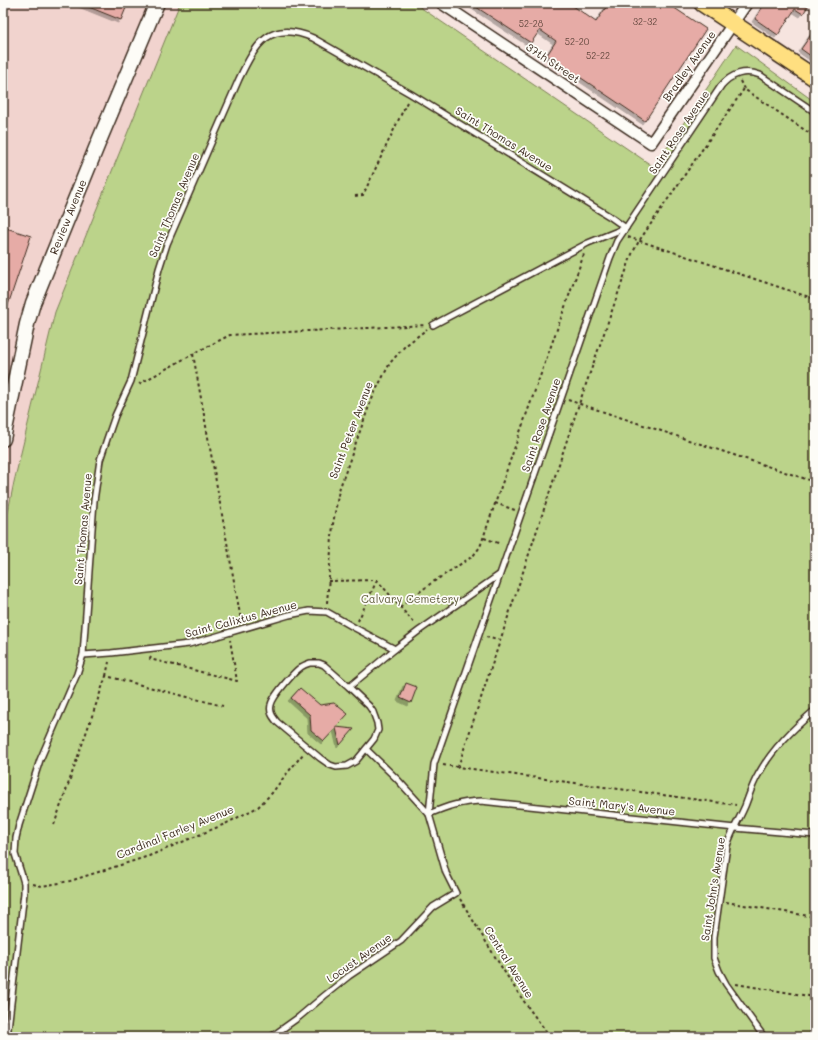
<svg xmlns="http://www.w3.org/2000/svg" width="818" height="1040" font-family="Mali,sans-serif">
<defs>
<filter id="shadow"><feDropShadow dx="-3" dy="3" stdDeviation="0" flood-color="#0004"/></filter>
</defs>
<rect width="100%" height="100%" fill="#f6e4df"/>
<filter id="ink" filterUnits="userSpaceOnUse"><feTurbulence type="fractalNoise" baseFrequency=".025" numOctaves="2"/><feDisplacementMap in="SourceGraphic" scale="8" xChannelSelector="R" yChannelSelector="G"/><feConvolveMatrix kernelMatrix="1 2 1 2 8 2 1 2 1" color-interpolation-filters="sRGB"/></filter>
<g filter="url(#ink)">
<!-- built -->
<path fill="#f1d3ce" d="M3 3H180L55 312 14 482 3 536Z"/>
<!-- green -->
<path fill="#bbd38a" stroke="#7b7e54" d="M180 3H414L654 167 736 45 815 102V1037H3V536L14 482 55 312Z"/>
<!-- building -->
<g fill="#e6aba6" stroke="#3b2a1e" filter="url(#shadow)">
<path d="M79 3H128L121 20Z"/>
<path d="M470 3H569L596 22 609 3H667L706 29 645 121 547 55 556 41 540 30 531 43Z"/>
<path d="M765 3H810L803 14 795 9 778 35 755 19Z"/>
<path d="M815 29V59L801 49Z"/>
<path d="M3 227 31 236 5 314H3Z"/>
<path d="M406 683 417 687 411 703 400 698Z"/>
<path d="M300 688 320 705 334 703 348 714 336 727 354 729 340 745 336 728 324 741 311 730 310 715 291 698Z"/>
</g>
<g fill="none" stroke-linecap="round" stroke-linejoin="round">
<defs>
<g id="lane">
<path d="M433 325 588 243 625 228"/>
<path d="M83 655 111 653 189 644 214 637 289 615 309 611 327 612 355 628 395 649"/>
<path d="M310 663H319L324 665 349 687 369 706 373 712 377 723 378 730 374 739 356 761 347 766 336 767 330 765 320 758 277 722C273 717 269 712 271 705 272 697 294 672 301 667 304 665 307 664 310 663Z"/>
<path d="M349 687 395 649 420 630 499 575"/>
<path d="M429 814 434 764 610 258 617 241 721 86C731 74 745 69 760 75L815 112"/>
<path d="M429 814C448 806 460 802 481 801L735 828 815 835"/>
<path d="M7 1037 24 893V883L22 876 15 854 16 838 19 825 40 760 77 674 83 655 94 501 100 460 107 439 115 416 131 381 159 269 167 244 239 79C256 44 269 19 313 38L411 94 609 216 626 228"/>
<path d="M271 1037 299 1017 324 996 349 976 401 941 433 907 456 893 446 873 429 814 397 779 366 749"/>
<path d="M764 1037 726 984 719 971 714 958V937L727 846C731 832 739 820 745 806 749 796 752 785 758 775 772 749 793 729 815 710"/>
</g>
<path id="street" d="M441 3 651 143 747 3"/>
<path id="secondary" d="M3 439 27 324 33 303 99 141 157 3"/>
<path id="primary" d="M702 3 815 78"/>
</defs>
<!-- lane casing -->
<use href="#lane" stroke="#3b2a1e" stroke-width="8"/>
<!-- street casing -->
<use href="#street" stroke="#3b2a1e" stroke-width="13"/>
<!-- secondary casing -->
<use href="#secondary" stroke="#3b2a1e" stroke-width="17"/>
<!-- primary casing -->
<use href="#primary" stroke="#3b2a1e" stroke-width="19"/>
<!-- path -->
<g stroke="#3b2a1e" stroke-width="2" stroke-dasharray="3 3" stroke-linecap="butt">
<path d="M740 81 744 89"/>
<path d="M355 196 363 195 407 102"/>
<path d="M628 237 815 299"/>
<path d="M193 354 241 620"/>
<path d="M139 384 193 354 230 335 426 325"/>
<path d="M568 400 815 482"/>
<path d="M495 503 515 510"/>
<path d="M484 538 501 544"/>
<path d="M328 581 377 580 414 623"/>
<path d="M327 603 333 524 339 490 369 406 376 390 390 363 405 346 427 329"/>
<path d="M400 607 430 584 473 556 480 547 519 435 584 254"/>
<path d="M358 621 377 580"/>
<path d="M486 637 497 640 501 639"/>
<path d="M151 657 150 659 237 681 230 640"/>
<path d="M106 676 109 662"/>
<path d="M443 765 736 805"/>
<path d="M458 767 579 404 632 254 639 241 744 89 815 137"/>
<path d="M54 825 106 676 223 706"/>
<path d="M33 884 42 886 48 885 70 881 149 856 225 824 258 807 272 793 284 777 303 754"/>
<path d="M460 899C489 946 516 995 551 1037"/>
<path d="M726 902 815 917"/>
<path d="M736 984 815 997"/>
</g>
<!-- lane -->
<use href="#lane" stroke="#fdfcf7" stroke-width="5"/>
<!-- street -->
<use href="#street" stroke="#fdfcf7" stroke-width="10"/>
<!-- secondary -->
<use href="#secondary" stroke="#fdfcf7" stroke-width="14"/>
<!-- primary -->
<use href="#primary" stroke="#ffdf80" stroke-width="16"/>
</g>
</g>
<g text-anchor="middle" stroke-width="3.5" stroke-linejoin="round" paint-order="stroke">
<!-- number labels -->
<g font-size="9" fill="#664a40">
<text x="645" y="25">32-32</text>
<text x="531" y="27">52-28</text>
<text x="577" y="45">52-20</text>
<text x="598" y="59">52-22</text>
</g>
<!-- street labels -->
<g font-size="11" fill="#3b2a1e" stroke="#fdfcf7">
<text transform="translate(553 63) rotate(34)" y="4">37th Street</text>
<text transform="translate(689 66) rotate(-55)" y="4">Bradley Avenue</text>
<text transform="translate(679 132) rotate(-56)" y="4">Saint Rose Avenue</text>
<text transform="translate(504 139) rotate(32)" y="4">Saint Thomas Avenue</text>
<text transform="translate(174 205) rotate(-67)" y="4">Saint Thomas Avenue</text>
<text transform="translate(68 217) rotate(-68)" y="4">Review Avenue</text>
<text transform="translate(541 425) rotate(-71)" y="4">Saint Rose Avenue</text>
<text transform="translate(351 430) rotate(-69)" y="4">Saint Peter Avenue</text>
<text transform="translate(83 529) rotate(-85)" y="4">Saint Thomas Avenue</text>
<text transform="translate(241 619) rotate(-15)" y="4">Saint Calixtus Avenue</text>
<text transform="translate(622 806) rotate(6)" y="4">Saint Mary's Avenue</text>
<text transform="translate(175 832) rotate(-22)" y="4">Cardinal Farley Avenue</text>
<text transform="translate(713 889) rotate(-81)" y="4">Saint John's Avenue</text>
<text transform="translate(359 958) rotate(-35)" y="4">Locust Avenue</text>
<text transform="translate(509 962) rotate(58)" y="4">Central Avenue</text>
</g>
<!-- park labels -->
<g font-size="11" fill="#615d3e" stroke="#fdfcf7">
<text x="410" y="603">Calvary Cemetery</text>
</g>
</g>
<!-- margin -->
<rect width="818" height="1040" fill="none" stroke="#fdfcf7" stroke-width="16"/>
<rect x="8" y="8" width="802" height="1024" fill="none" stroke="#3b2a1e" stroke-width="1.5" filter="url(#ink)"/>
</svg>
